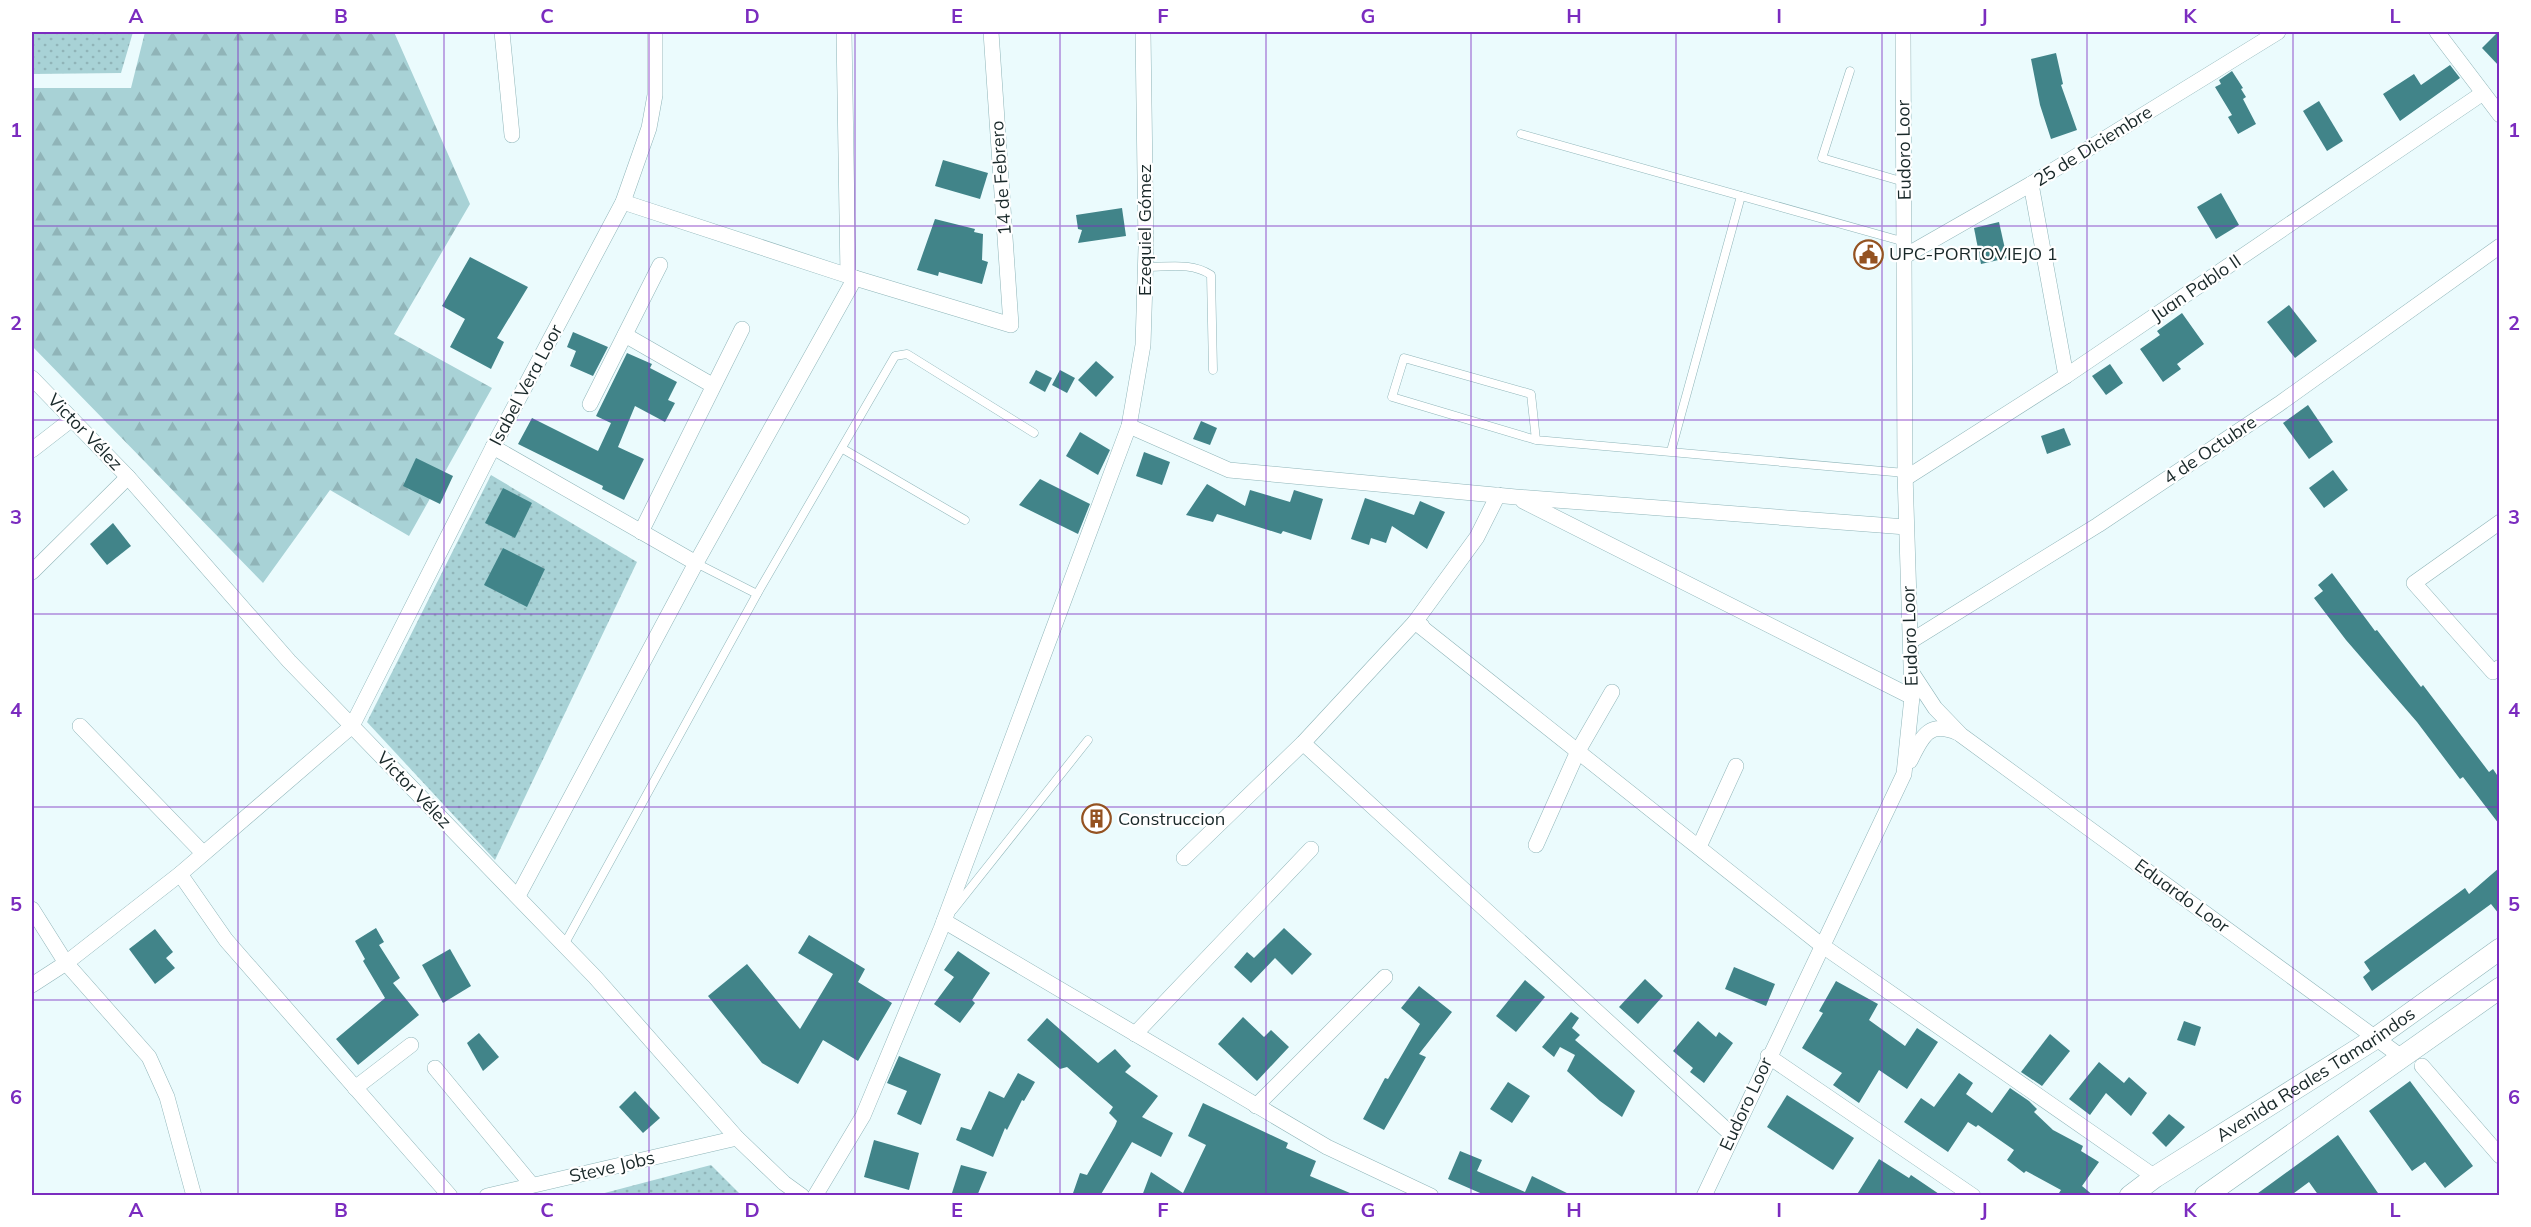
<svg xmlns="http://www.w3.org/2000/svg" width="2531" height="1227" font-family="Mulish,sans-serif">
<defs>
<pattern id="grass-dots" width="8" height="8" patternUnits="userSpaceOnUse" patternTransform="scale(1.5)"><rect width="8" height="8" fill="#a8d2d6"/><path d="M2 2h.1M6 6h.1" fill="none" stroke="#90b4b8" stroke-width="1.8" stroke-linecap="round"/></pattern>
<pattern id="forest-firs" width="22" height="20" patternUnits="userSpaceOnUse" patternTransform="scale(1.5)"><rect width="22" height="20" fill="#a8d2d6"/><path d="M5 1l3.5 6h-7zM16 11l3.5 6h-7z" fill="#90b4b8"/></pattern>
</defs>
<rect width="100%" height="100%" fill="#ebfbfd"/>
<!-- grass -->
<g fill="url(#grass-dots)">
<path d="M32 32H133L121 73 32 74Z"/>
<path d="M491 475 637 562 495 860 367 722Z"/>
<path d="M711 1165 741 1195H597Z"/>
</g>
<!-- forest -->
<path fill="url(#forest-firs)" d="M145 32H394L470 204 394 334 492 388 409 536 330 490 263 583 32 346V88H131Z"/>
<!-- building -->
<g fill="#418489">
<path d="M2498 32H2499V66L2482 48Z"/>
<path d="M2056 53 2063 84 2061 85 2077 130 2051 139 2040 105 2031 59Z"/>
<path d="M2450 65 2460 78 2400 121 2383 94 2414 74 2421 85Z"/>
<path d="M2232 71 2243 88 2241 89 2246 97 2243 99 2256 124 2238 134 2228 117 2232 115 2215 87 2221 84 2219 80Z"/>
<path d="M2319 101 2343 141 2327 151 2303 111Z"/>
<path d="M943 160 988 173 980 199 935 186Z"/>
<path d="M2221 193 2239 225 2216 239 2197 207Z"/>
<path d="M1122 208 1126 236 1078 243 1082 230 1078 229 1076 215Z"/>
<path d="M935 219 975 229 974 232 983 234 982 260 988 262 982 284 939 272 938 276 917 270Z"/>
<path d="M1999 222 2007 258 1981 264 1974 228Z"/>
<path d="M470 257 528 287 497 338 504 342 491 369 450 347 465 319 442 306Z"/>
<path d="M2289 305 2317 341 2295 358 2267 322Z"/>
<path d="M2182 313 2204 344 2177 364 2181 369 2163 382 2140 349 2160 335 2157 331Z"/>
<path d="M573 332 608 347 593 376 570 366 576 351 567 347Z"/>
<path d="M627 353 652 364 650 368 677 382 668 400 675 403 665 422 635 406 618 447 644 459 624 500 602 489 603 486 518 444 532 418 598 451 611 423 596 416Z"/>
<path d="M1096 361 1114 377 1096 397 1078 380Z"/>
<path d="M2110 364 2123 383 2106 395 2092 376Z"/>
<path d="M1036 370 1052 378 1045 392 1029 383Z"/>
<path d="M1060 370 1075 378 1067 393 1052 385Z"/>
<path d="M2308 405 2333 442 2309 459 2283 423Z"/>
<path d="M1201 421 1217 428 1210 445 1193 439Z"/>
<path d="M2064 428 2071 445 2047 454 2041 436Z"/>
<path d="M1080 432 1110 450 1098 475 1066 456Z"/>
<path d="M1144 452 1170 462 1162 485 1136 476Z"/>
<path d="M416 458 453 476 440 504 403 486Z"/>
<path d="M2333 470 2348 490 2324 508 2309 488Z"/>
<path d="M1040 479 1090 504 1078 534 1019 505Z"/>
<path d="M1207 484 1245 506 1250 490 1290 502 1294 490 1323 499 1311 540 1283 531 1281 534 1217 514 1213 522 1186 515Z"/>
<path d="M503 488 532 503 515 538 485 523Z"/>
<path d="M1365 498 1414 515 1420 501 1445 512 1427 549 1392 526 1386 543 1371 538 1369 545 1351 539Z"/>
<path d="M113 523 131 546 107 565 90 544Z"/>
<path d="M503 548 545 569 527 607 484 585Z"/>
<path d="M2332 573 2375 631 2377 630 2421 687 2423 685 2489 772 2493 769 2499 778V824L2463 777 2460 779 2417 722 2346 640 2314 598 2323 591 2318 585Z"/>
<path d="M2499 868V914L2491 904 2372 991 2363 977 2370 971 2364 962 2465 888 2469 894Z"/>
<path d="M376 928 384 942 379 945 400 978 393 983 419 1015 358 1065 336 1039 385 998 363 961 365 959 355 941Z"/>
<path d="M1284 928 1312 954 1292 975 1275 958 1251 983 1234 967 1247 952 1254 958Z"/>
<path d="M155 929 173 952 166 958 175 968 155 984 129 949Z"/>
<path d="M809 935 865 969 858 982 892 1003 858 1061 823 1040 798 1084 762 1063 708 996 747 964 800 1029 833 974 798 953Z"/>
<path d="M450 949 471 986 443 1003 422 965Z"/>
<path d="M958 951 990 973 972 1000 975 1003 960 1023 934 1004 954 977 944 970Z"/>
<path d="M1734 967 1775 984 1766 1006 1725 989Z"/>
<path d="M1645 979 1663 996 1638 1024 1619 1007Z"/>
<path d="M1525 980 1545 997 1516 1032 1496 1016Z"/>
<path d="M1836 981 1878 1004 1869 1020 1905 1046 1917 1028 1938 1042 1907 1089 1879 1070 1859 1103 1833 1085 1842 1073 1802 1048 1823 1013 1819 1011Z"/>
<path d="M1419 986 1452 1012 1419 1054 1426 1057 1384 1130 1363 1119 1385 1078 1388 1079 1420 1024 1401 1008Z"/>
<path d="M1571 1012 1579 1018 1572 1028 1580 1035 1575 1040 1635 1091 1622 1117 1600 1101 1567 1071 1575 1055 1560 1047 1554 1057 1542 1047Z"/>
<path d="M1243 1017 1264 1037 1271 1030 1289 1047 1257 1081 1218 1044Z"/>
<path d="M1047 1018 1098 1063 1115 1049 1131 1066 1125 1072 1158 1096 1142 1117 1173 1133 1161 1157 1132 1142 1100 1196H1072L1080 1173 1087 1175 1115 1126 1117 1121 1109 1113 1113 1107 1067 1067 1060 1069 1027 1040Z"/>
<path d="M1698 1021 1716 1037 1719 1032 1733 1043 1704 1083 1690 1072 1693 1068 1673 1051Z"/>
<path d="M2184 1021 2201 1027 2195 1046 2177 1040Z"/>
<path d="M479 1033 499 1057 483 1071 467 1043Z"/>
<path d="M2050 1034 2070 1051 2042 1086 2021 1072Z"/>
<path d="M899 1056 941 1074 921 1125 897 1114 907 1091 887 1083Z"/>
<path d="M2099 1062 2124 1083 2129 1077 2147 1093 2131 1116 2106 1093 2090 1115 2069 1099Z"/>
<path d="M1018 1073 1035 1082 1024 1101 1022 1100 1007 1130 1005 1128 993 1157 956 1140 961 1127 971 1130 989 1091 1004 1098Z"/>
<path d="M1959 1073 1973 1083 1966 1094 1992 1113 2010 1088 2029 1101 2037 1109 2034 1112 2053 1130 2083 1146 2081 1151 2099 1162 2082 1186 2094 1196H2057L2061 1190 2026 1171 2024 1173 2007 1160 2014 1150 1978 1125 1976 1127 1968 1122 1948 1152 1904 1122 1921 1098 1934 1107Z"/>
<path d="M2410 1081 2473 1166 2445 1188 2425 1162 2412 1171 2369 1111Z"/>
<path d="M1508 1082 1530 1096 1512 1123 1490 1109Z"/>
<path d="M635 1091 660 1118 643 1133 619 1107Z"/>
<path d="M1787 1095 1854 1138 1833 1170 1767 1127Z"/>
<path d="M1203 1103 1288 1143 1286 1148 1316 1161 1310 1176 1357 1196H1142L1151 1172 1183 1193 1206 1145 1188 1136Z"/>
<path d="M2169 1114 2185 1127 2166 1147 2152 1133Z"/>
<path d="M2338 1135 2380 1196H2319L2309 1182 2290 1196H2254Z"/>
<path d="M874 1140 919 1153 909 1190 864 1177Z"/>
<path d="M1460 1151 1482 1160 1477 1171 1525 1192 1532 1176 1573 1196H1487L1448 1179Z"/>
<path d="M1879 1159 1909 1178 1911 1175 1942 1196H1856Z"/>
<path d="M961 1165 987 1172 977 1196H951Z"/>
</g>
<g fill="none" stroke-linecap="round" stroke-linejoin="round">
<defs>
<g id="service">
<path d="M1850 71 1822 158 1904 182"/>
<path d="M1521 134 1905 242"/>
<path d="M1146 267C1168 267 1192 262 1211 275L1213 370"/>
<path d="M1536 440 1531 394 1404 358 1392 397 1536 440 1905 473"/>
<path d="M843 449 965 520"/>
<path d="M1671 451 1741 196"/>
<path d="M696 563 757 594"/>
<path d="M953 910 1088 740"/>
<path d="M564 945 757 594 895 356 907 354 1034 433"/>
</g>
<g id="minor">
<path d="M502 32 512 135"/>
<path d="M2437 32 2500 115"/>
<path d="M2031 184 2066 376"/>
<path d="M623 202 855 278 1011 325 991 32"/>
<path d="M1905 256 2031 184 2278 32"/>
<path d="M625 335 712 385"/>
<path d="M32 378 128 477 289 661 595 977 737 1138 784 1183 802 1196"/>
<path d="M590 404 660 265"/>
<path d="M1129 426 1229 470 1516 497 1906 527"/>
<path d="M493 447 696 563"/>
<path d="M32 450 72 419"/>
<path d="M1906 478 2066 376 2483 93"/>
<path d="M1498 495 1477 537 1415 622 1820 944 2155 1177"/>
<path d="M1523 501 1912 697"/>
<path d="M2500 522 2414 583 2493 672 2500 667"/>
<path d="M641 532 742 329"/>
<path d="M32 572 128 477"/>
<path d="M1911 641 2098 525 2279 404 2500 246"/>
<path d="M1912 673 1935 708 1961 735 2403 1058"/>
<path d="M80 726 203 853"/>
<path d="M1303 743 1731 1134"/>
<path d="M1910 761C1922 737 1928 720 1958 733"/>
<path d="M1536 845 1578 751 1612 692"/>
<path d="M1699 847 1736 766"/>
<path d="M1184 858 1303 743 1415 622 1422 626"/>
<path d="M180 874 226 940 450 1196"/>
<path d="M518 896 696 563 855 278 848 276 844 32"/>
<path d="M32 909 66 963 149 1057 167 1097 194 1196"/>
<path d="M944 921 1327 1147 1431 1196"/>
<path d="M32 985 66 963 180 874 352 726 493 447 623 202 649 128 655 95V32"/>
<path d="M1135 1034 1311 849"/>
<path d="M1768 1056 1973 1196"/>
<path d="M2422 1066 2500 1156"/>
<path d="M435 1068 532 1185"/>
<path d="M355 1088 411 1045"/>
<path d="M1256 1106 1385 977"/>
<path d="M487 1196 737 1138"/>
<path d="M815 1196 863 1116 941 929 1129 426 1143 345 1146 248 1143 32"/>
<path d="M1704 1196 1904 774 1912 697 1905 473 1903 32"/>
</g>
<g id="secondary">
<path id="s1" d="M2130 1196 2155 1177 2376 1038 2500 949"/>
<path d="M2205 1196 2500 988"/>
</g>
</defs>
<!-- service casing -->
<use href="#service" stroke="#8fb5b9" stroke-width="9"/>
<!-- minor casing -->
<use href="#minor" stroke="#8fb5b9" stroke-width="16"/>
<!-- secondary casing -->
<use href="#secondary" stroke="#8fb5b9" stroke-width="22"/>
<!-- service -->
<use href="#service" stroke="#fff" stroke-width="8"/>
<!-- minor -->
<use href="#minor" stroke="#fff" stroke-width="15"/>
<!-- secondary -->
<use href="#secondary" stroke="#fff" stroke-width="21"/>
</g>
<!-- grid -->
<path fill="none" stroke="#7b2cbf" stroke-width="1.5" stroke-opacity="0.55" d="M238 32V1196M444 32V1196M649 32V1196M855 32V1196M1060 32V1196M1266 32V1196M1471 32V1196M1676 32V1196M1882 32V1196M2087 32V1196M2293 32V1196M32 226H2500M32 420H2500M32 614H2500M32 807H2500M32 1000H2500"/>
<!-- icons -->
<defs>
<symbol id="civic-ring" viewBox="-11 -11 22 22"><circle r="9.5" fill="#fff" stroke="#945221" stroke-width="1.5"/><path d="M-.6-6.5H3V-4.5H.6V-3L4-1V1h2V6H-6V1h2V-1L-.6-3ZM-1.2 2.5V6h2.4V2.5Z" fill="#945221"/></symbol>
<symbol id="building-ring" viewBox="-11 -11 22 22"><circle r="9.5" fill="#fff" stroke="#945221" stroke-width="1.5"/><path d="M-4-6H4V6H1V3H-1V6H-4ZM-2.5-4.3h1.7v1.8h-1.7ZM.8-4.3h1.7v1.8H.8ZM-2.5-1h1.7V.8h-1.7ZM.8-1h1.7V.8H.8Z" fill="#945221"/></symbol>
</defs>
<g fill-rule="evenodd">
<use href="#civic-ring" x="1852" y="238" width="33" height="33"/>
<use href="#building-ring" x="1080" y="802" width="33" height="33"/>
</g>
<g text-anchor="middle" stroke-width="4.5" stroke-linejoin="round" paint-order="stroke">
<!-- street labels -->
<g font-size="18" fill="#192829" stroke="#fff">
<text transform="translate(2093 146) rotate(-32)" y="6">25 de Diciembre</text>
<text transform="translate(1904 150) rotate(-91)" y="6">Eudoro Loor</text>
<text transform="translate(1001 178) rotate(-94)" y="6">14 de Febrero</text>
<text transform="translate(1145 230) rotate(-90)" y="6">Ezequiel Gómez</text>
<text transform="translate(2196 288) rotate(-34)" y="6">Juan Pablo II</text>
<text transform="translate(526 385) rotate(-62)" y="6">Isabel Vera Loor</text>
<text transform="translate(85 432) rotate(46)" y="6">Victor Vélez</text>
<text transform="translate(2210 450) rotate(-34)" y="6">4 de Octubre</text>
<text transform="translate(1910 636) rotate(-92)" y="6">Eudoro Loor</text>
<text transform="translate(414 790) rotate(46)" y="6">Victor Vélez</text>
<text transform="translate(2182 896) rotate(36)" y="6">Eduardo Loor</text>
<text dy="6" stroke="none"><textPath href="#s1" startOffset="222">Avenida Reales Tamarindos</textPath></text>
<text transform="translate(1746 1104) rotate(-65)" y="6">Eudoro Loor</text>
<text transform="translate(612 1167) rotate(-13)" y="6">Steve Jobs</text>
</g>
<!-- poi labels -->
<g font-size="18" fill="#192829" stroke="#fff" text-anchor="start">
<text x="1889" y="260">UPC-PORTOVIEJO 1</text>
<text x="1118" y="825">Construccion</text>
</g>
</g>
<!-- border -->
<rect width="2531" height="1227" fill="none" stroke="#ffffff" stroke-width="66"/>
<rect x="33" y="33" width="2465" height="1161" fill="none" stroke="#7b2cbf" stroke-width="2"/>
<g font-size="20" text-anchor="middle" font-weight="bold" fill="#7b2cbf">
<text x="136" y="23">A</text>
<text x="341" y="23">B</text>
<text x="547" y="23">C</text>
<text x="752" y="23">D</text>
<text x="957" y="23">E</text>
<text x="1163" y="23">F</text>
<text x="1368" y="23">G</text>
<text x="1574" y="23">H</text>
<text x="1779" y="23">I</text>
<text x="1984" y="23">J</text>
<text x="2190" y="23">K</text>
<text x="2395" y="23">L</text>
<text x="16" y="137">1</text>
<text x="2514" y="137">1</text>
<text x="16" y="330">2</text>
<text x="2514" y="330">2</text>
<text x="16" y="524">3</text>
<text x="2514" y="524">3</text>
<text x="16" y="717">4</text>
<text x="2514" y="717">4</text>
<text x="16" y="911">5</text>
<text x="2514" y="911">5</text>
<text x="16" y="1104">6</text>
<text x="2514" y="1104">6</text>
<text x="136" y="1217">A</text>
<text x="341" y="1217">B</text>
<text x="547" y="1217">C</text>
<text x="752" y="1217">D</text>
<text x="957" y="1217">E</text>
<text x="1163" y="1217">F</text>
<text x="1368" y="1217">G</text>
<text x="1574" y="1217">H</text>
<text x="1779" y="1217">I</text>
<text x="1984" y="1217">J</text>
<text x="2190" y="1217">K</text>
<text x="2395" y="1217">L</text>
</g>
</svg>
